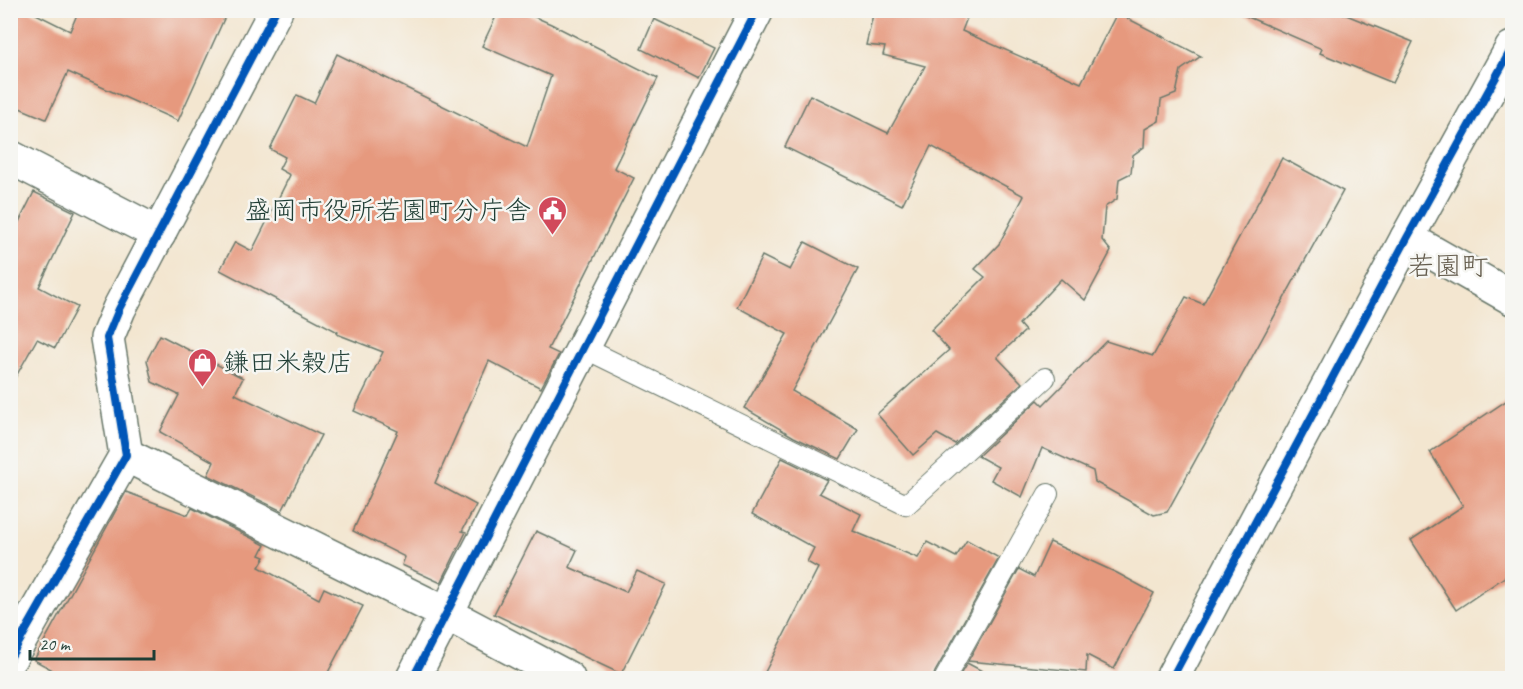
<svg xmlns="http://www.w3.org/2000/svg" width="1523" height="689" font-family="Caveat,'Klee One',sans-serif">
<rect width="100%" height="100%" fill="#f6f6f2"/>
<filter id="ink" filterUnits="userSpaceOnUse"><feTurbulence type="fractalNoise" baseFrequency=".0167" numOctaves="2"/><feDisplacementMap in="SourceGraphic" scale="12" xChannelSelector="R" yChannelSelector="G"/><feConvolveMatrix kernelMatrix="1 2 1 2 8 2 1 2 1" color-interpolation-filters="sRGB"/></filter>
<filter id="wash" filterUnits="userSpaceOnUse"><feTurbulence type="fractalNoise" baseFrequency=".008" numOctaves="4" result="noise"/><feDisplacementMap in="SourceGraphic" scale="24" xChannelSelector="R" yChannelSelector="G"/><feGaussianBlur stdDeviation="1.35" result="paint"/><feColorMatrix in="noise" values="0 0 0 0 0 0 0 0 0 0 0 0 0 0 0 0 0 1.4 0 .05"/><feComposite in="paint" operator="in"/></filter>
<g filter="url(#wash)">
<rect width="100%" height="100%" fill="#f3e6d0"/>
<g id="blocks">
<!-- building -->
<g fill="#e6997e">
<path d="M10 10H28L70 31 79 10H228L178 121 68 72 46 119 10 104Z"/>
<path d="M499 10H519L551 24 658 78 614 168 634 178 548 349 559 354 541 388 489 361 435 483 476 505 462 531 466 532 441 583 402 565 405 557 353 531 398 431 354 411 383 352 337 334 338 332 220 270 235 242 252 251 290 175 279 169 285 157 270 149 297 95 314 103 337 54 527 147 551 76 482 46Z"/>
<path d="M874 10H970L962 31 1081 83 1117 13 1201 56 1181 70 1176 94 1161 100 1159 121 1145 129 1144 147 1133 155 1131 173 1119 179 1117 199 1105 207 1102 240 1111 251 1085 300 1061 279 1019 324 1025 331 997 357 1022 383 955 444 937 434 913 455 877 414 949 350 931 330 985 277 975 269 999 244 1024 196 931 146 902 205 785 147 810 95 888 133 925 66 883 55 885 47 866 45Z"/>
<path d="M1232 10H1334L1413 42 1393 83 1320 53 1322 49Z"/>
<path d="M654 19 714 48 699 78 641 49Z"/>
<path d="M1282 158 1343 191 1167 512 1154 515 1095 482 1093 471 1042 448 1022 497 991 480 998 467 978 456 1038 400 1043 405 1106 341 1153 356 1186 297 1203 304Z"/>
<path d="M34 192 75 212 39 287 77 307 55 348 37 339 10 387V240Z"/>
<path d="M805 242 858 269 792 391 858 429 840 459 794 437 744 408 787 334 737 307 762 256 790 270Z"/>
<path d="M160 335 243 378 235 394 321 435 282 511 208 475 214 462 160 432 179 395 152 382 147 360Z"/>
<path d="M1512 397V572L1456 610 1411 540 1463 506 1430 452Z"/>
<path d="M782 458 827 480 819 493 861 514 853 531 918 558 927 542 956 557 967 540 999 558 935 672 933 678H762L818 568 807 562 814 548 752 514Z"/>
<path d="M126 492 188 515 192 508 265 545 260 555 265 557 259 567 319 599 324 588 363 606 325 678H46L51 669 34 660Z"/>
<path d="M536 531 577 550 569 567 626 592 637 571 666 584 621 674 494 614Z"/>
<path d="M1050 542 1117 573 1154 593 1114 669 1087 655 1086 672 968 661 1019 569 1034 577Z"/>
<path d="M967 663 995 678H958Z"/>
</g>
</g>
</g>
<g filter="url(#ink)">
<use href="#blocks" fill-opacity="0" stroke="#69786b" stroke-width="1.5"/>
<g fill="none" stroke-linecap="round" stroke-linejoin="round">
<defs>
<g id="lane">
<path d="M584 348 906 505 1045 378"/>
<path d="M945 678 1048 494"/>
</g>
<g id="street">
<path d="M10 157 159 234"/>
<path d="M1407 238 1512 298"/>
<path d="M126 455 447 614 568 678"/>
<path d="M413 678 757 10"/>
</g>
<g id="secondary">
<path d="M10 658 126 455 107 338 119 309 276 10"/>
<path d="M1172 678 1407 238 1512 48"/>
</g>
</defs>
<!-- lane casing -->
<use href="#lane" stroke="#69786b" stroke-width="22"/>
<!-- street casing -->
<use href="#street" stroke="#69786b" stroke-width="36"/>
<!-- secondary casing -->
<use href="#secondary" stroke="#69786b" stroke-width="36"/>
<!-- lane -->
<use href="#lane" stroke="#fff" stroke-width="20"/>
<!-- street -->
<use href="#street" stroke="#fff" stroke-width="33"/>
<!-- secondary -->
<use href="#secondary" stroke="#fff" stroke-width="33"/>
<defs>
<g id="cycleway">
<path d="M10 658 126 455 107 338 119 309 276 10"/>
<path d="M413 678 757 10"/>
<path d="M1172 678 1407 238 1512 48"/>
</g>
</defs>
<!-- cycleway casing -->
<use href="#cycleway" stroke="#f6f6f2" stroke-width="11"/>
<!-- cycleway -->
<use href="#cycleway" stroke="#0057b8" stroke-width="8"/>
</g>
</g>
<!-- icons -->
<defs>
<symbol id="civic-pin" viewBox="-11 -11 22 30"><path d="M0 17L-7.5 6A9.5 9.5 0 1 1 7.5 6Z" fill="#d1495b" stroke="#f6f6f2"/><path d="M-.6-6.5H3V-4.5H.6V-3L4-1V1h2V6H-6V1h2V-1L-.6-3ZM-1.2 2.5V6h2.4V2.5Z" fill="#fff"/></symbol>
<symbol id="shop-pin" viewBox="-11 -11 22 30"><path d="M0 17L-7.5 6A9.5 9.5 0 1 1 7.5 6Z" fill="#d1495b" stroke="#f6f6f2"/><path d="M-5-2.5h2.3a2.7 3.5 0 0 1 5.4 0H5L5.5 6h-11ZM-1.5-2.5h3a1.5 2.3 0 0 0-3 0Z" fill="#fff"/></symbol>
</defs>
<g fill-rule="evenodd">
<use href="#civic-pin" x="536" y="194" width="33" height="45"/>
<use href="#shop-pin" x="186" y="346" width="33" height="45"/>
</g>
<g text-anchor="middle" stroke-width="5" stroke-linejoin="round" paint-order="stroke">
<!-- poi labels -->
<g font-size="26" fill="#1f3d34" stroke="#f6f6f2" text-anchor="end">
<text x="531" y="219">盛岡市役所若園町分庁舎</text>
<text x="223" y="371" text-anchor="start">鎌田米穀店</text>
</g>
<!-- neighbourhood labels -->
<g font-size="27" fill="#655d4e" stroke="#f6f6f2">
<text x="1448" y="275">若園町</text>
</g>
</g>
<!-- margin -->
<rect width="1523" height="689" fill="none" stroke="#f6f6f2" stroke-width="36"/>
<!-- scale -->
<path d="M30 650v9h124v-9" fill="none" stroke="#1f3d34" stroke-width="3"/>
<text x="39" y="650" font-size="18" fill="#1f3d34" stroke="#f6f6f2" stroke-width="4.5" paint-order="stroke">20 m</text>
</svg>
